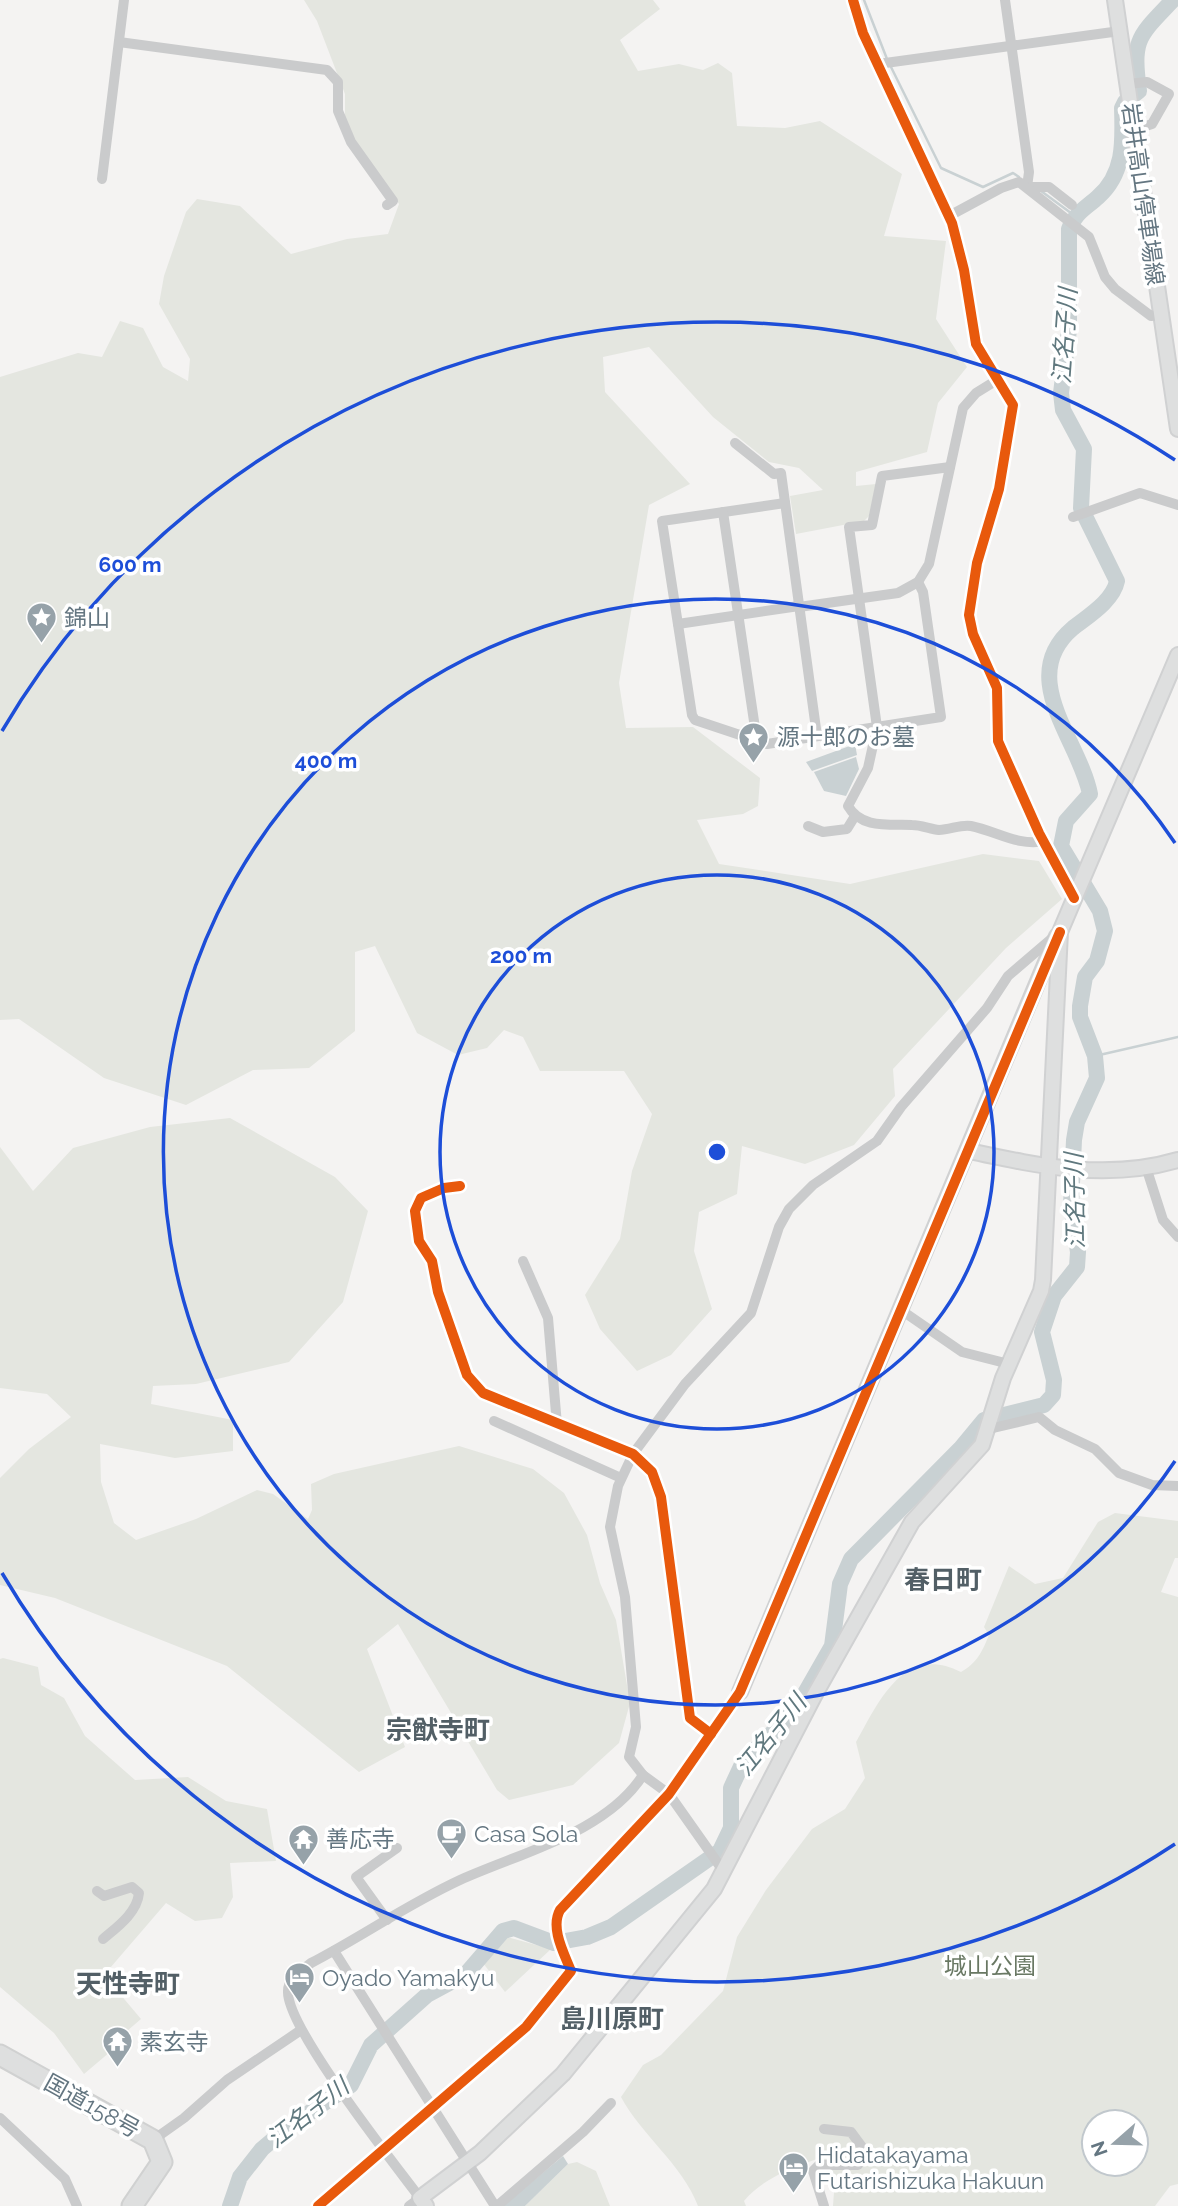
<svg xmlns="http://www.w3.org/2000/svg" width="1178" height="2206" font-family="Raleway,'Noto Sans JP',sans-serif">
<rect width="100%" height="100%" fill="#f4f3f2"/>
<!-- green -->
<g fill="#e4e6e0" fill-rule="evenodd">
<path d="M304 0H653L660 9 620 40 638 71 679 64 703 70 718 63 732 73 737 126 785 128 820 121 902 174 884 236 946 241 936 319 967 367 938 403 927 452 856 472V486L876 484 869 516 864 521 796 534 790 496 823 490 799 468 769 462 713 417 649 347 603 357 605 392 690 484 649 505 619 683 626 728 693 727 760 778 758 806 743 814 697 820 719 864 850 884 983 854 1039 861 1062 899 1006 948 893 1069 895 1096 854 1145 805 1164 742 1146 737 1194 699 1212 694 1251 712 1309 671 1355 637 1371 600 1329 585 1295 620 1239 632 1171 652 1114 624 1071H540L523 1037 504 1030 487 1048 458 1055 417 1033 375 946 355 952V1031L309 1068 253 1070 186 1105 104 1078 19 1019 0 1020V377L78 353 102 357 120 321 143 328 163 367 188 381 190 359 159 304 164 276 186 212 197 199 240 206 291 254 347 239 388 234 399 204 345 125V94L317 21Z"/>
<path d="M230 1118 335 1177 368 1211 343 1302 289 1362 196 1384 153 1386 151 1404 233 1420V1451L175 1458 100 1444 101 1482 114 1523 136 1540 196 1519 257 1490 273 1494 308 1519 312 1510 311 1484 334 1474 459 1446 533 1469 564 1493 587 1535 600 1583 616 1620 630 1703 619 1743 573 1785 509 1800 497 1790 398 1624 367 1649 405 1747 359 1772 227 1666 55 1598 0 1585V1478L29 1449 71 1417 47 1394 0 1388V1147L33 1191 73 1148 150 1127Z"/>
<path d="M1115 1513 1178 1521V1558H1175L1161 1592 1178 1597V2184L1170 2186 1155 2206H833L834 2192 821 2172 820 2158C793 2167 762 2179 744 2201L746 2206H698C682 2164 642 2136 621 2097L643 2065 661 2055 723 1991 737 1937 766 1890 812 1829 845 1809 865 1778 856 1742C879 1701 904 1643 961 1672 977 1663 982 1652 989 1635L984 1627 1009 1566 1035 1584 1063 1578 1098 1522ZM1094 2122H1136V2164H1094Z"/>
<path d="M3 1658 38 1667 41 1685 64 1698 85 1736 135 1780 188 1777 226 1801 267 1809 276 1861 230 1863 233 1897 222 1918 195 1921 166 1903 104 1975 141 2019 127 2031 130 2035 84 2074 54 2033 0 1987V1659Z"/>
<path d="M507 1937 551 1949 505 1992 483 1963 496 1944Z"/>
<path d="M577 2162 596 2171 610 2206H525L568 2164Z"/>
</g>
<!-- water -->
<g fill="#c9d1d3">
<path d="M855 744 857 755 812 771 806 762Z"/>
<path d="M856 757 859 769 846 796 824 791 814 772Z"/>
<path d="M563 2156 568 2164 525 2206H503Z"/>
</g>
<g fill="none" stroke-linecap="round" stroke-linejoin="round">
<!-- stream -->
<g stroke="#c9d1d3" stroke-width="2.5">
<path d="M864 0 887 59"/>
<path d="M890 65 941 168 983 187 1013 173 1019 177"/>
<path d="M1041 191 1075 216"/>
<path d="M1095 1056 1178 1037"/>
</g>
<!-- river -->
<path stroke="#c9d1d3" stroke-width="16" d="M230 2206 240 2177 262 2149 288 2127 351 2085 371 2045 427 1995 466 1974 503 1931 514 1928 554 1943 587 1937 611 1927 720 1851 731 1828V1788L743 1762 796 1709 832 1646 840 1584 851 1559 960 1449 984 1420 1044 1405 1053 1395 1054 1380 1042 1332 1054 1296 1077 1267 1078 1252 1071 1205 1074 1140 1077 1122 1097 1078 1095 1056 1080 1017V1006L1085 977 1097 961 1105 931 1100 911 1061 846 1066 821 1090 794C1080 741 1015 677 1073 628 1088 616 1113 601 1117 581L1081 508 1084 449 1063 410 1061 393 1069 330V229C1075 213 1086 208 1098 197 1125 173 1123 141 1122 108L1125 102 1139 91C1132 38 1138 37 1173 0"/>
<defs>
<g id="secondary">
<path d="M1115 0 1178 429"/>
<path d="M969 1151C1039 1166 1107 1181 1178 1160"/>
<path d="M740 1692 1057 936"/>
<path d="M426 2206 420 2198 480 2153 563 2074 714 1889 814 1696 912 1522 982 1445 1003 1378 1041 1291 1043 1280 1060 932 1178 655"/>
</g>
<path id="highway" d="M0 2055 153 2140 162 2162 132 2206"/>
</defs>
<!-- secondary casing -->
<use href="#secondary" stroke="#d0d1d2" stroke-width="18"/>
<!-- highway casing -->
<use href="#highway" stroke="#d0d1d1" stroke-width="23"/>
<!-- street -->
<g stroke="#cacbcc" stroke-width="10">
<path d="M853 0 863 33 952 223 964 270 976 344 1013 405 999 489 977 563 969 615 973 634 997 688 998 741 1039 833 1074 898"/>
<path d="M1005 0 1029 172 1027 187"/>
<path d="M119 42 327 70 338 82V111L351 142 393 201 387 205"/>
<path d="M878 64 1120 31"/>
<path d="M1127 84 1147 82 1169 94 1152 124 1134 130"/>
<path d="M102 179 124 0"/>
<path d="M1027 187H1049L1072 205"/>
<path d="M949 216 1001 188 1019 182 1089 237 1105 277 1115 289 1151 316 1161 315"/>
<path d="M735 443 774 474 781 473 817 736"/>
<path d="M950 467 882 476 872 525 849 527 877 727 868 768 848 806C861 829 890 824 912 825 921 825 930 829 939 830 950 830 961 824 971 826 996 831 1019 847 1045 841"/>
<path d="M785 503 662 521 692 715 695 720 767 744 941 717 923 592 918 582"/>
<path d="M723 512 755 728 754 739"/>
<path d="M1073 517 1140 493 1178 505"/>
<path d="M799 607 898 593 918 582 929 564 963 408 976 393 997 380"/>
<path d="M678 624 799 606"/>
<path d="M808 826 823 832 847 829 855 816"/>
<path d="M1146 1167 1163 1220 1178 1237"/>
<path d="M460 1186 444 1188 421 1198 415 1211 419 1241 432 1261 438 1292 467 1375 483 1393 633 1454 652 1472 661 1497 690 1718 711 1734"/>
<path d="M523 1261 548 1318 557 1425"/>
<path d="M901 1310 962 1352 1009 1364"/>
<path d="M494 1421 621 1478"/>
<path d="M989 1429 1039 1417 1055 1430 1095 1449 1119 1473 1152 1485 1178 1486"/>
<path d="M724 1872 669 1794 643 1775 629 1757 636 1727 625 1597 610 1527 618 1486 633 1454 685 1384 751 1313 779 1227 789 1209 813 1185 877 1141 901 1107 987 1008 1008 976 1057 934"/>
<path d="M97 1891 104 1896 132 1887 139 1893C137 1913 117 1927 103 1939"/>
<path d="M387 1920 356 1877 397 1848"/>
<path d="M334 1951 495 2206"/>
<path d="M0 2118 65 2179 77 2206"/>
<path d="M153 2140 184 2118 227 2080 301 2030"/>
<path d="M318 2206 526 2027 571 1971C564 1953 550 1928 560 1910L669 1794 740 1692"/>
<path d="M409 2206 420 2198C393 2162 286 2027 288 1991 288 1978 301 1971 311 1963 361 1937 408 1904 460 1880 519 1853 606 1833 643 1775"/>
<path d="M497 2206 583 2132 611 2103"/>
<path d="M824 2206 813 2171 819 2165H858L865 2151 851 2132 824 2129"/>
</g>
<!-- secondary -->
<use href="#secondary" stroke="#dedfdf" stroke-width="14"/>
<!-- highway -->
<use href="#highway" stroke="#dedfdf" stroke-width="19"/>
<defs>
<g id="cycleway">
<path d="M853 0 863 33 952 223 964 270 976 344 1013 405 999 489 977 563 969 615 973 634 997 688 998 741 1039 833 1074 898"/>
<path d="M460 1186 444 1188 421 1198 415 1211 419 1241 432 1261 438 1292 467 1375 483 1393 633 1454 652 1472 661 1497 690 1718 711 1734"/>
<path d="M318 2206 526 2027 571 1971C564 1953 550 1928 560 1910L669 1794 740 1692 1060 932"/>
</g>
</defs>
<!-- cycleway casing -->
<use href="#cycleway" stroke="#fff" stroke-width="15"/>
<!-- cycleway -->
<use href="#cycleway" stroke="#e8590c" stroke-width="10"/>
</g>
<!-- distance rings -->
<g fill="none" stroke="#1d4ed8" stroke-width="3.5">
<circle cx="717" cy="1152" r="277"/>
<path d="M1175 1461A553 553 0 1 1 1175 843"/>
<path d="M1175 1844A830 830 0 0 1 2 1573M2 731A830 830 0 0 1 1175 460"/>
</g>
<!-- icons -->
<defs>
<symbol id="sight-pin" viewBox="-11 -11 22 30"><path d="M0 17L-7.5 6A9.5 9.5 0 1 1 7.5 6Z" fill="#96a2a9" stroke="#fff"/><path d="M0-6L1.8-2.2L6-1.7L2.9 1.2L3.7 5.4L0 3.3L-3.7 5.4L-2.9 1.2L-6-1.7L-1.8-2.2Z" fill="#fff"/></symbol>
<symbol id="cafe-pin" viewBox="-11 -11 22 30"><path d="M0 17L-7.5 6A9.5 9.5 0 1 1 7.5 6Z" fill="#96a2a9" stroke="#fff"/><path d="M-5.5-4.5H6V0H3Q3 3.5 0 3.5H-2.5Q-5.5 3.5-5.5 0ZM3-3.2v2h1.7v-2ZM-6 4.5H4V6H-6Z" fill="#fff"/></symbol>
<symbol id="temple-pin" viewBox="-11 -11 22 30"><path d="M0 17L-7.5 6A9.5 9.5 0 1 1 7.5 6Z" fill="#96a2a9" stroke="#fff"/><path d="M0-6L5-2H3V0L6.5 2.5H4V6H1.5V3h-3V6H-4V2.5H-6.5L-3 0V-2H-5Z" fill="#fff"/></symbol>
<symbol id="hotel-pin" viewBox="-11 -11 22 30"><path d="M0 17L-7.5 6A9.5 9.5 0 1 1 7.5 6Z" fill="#96a2a9" stroke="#fff"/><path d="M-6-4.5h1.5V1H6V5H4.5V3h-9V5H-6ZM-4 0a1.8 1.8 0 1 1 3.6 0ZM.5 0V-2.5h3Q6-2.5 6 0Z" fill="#fff"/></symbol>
</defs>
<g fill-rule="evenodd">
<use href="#sight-pin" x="24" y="600" width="35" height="47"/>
<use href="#sight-pin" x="736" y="720" width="35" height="47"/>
<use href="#cafe-pin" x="434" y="1816" width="35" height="47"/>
<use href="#temple-pin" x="286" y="1822" width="35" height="47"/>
<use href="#hotel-pin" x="282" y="1960" width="35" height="47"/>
<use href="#temple-pin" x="100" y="2024" width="35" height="47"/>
<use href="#hotel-pin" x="776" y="2150" width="35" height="47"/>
</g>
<g text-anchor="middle" stroke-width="7" stroke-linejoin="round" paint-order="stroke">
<!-- street labels -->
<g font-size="23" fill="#647681" stroke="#fff">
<text transform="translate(1143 194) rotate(82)" y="8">岩井高山停車場線</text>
<text transform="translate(92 2106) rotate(29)" y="8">国道158号</text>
</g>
<!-- poi labels -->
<g font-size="23" fill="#647681" stroke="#fff" text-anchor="start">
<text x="64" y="626">錦山</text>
<text x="777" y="745">源十郎のお墓</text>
<text x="474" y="1842">Casa Sola</text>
<text x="326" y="1847">善応寺</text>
<text x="322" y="1986">Oyado Yamakyu</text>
<text x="140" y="2050">素玄寺</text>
<text x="817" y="2163">Hidatakayama<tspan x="817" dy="26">Futarishizuka Hakuun</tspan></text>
</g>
<!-- park labels -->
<g font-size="23" fill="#697863" stroke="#fff">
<text x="990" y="1974">城山公園</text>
</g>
<!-- water labels -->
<g font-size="24" font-style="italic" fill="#60787e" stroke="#fff">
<text transform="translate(1065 336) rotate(-86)" y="8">江名子川</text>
<text transform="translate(1075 1201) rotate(-91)" y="8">江名子川</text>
<text transform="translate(771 1735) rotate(-51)" y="8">江名子川</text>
<text transform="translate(308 2113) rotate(-38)" y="8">江名子川</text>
</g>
<!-- quarter labels -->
<g font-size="26" font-weight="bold" fill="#525f66" stroke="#fff">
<text x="943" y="1589">春日町</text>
<text x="438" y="1739">宗猷寺町</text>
<text x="128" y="1993">天性寺町</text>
<text x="612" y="2028">島川原町</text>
</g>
</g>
<circle cx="717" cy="1152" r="10" fill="#1d4ed8" stroke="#fff" stroke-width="3.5"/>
<g font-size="21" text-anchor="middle" font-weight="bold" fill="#1d4ed8" stroke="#fff" stroke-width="7" stroke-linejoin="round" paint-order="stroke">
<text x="130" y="572">600 m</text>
<text x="326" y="768">400 m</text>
<text x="521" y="963">200 m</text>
</g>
<!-- north arrow -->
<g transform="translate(1115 2143) rotate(250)"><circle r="33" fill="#ffffff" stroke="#c1c8cd" stroke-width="2"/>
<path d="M0-5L12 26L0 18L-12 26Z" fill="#96a2a9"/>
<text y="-10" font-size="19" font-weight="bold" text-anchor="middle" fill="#647681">N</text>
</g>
</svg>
